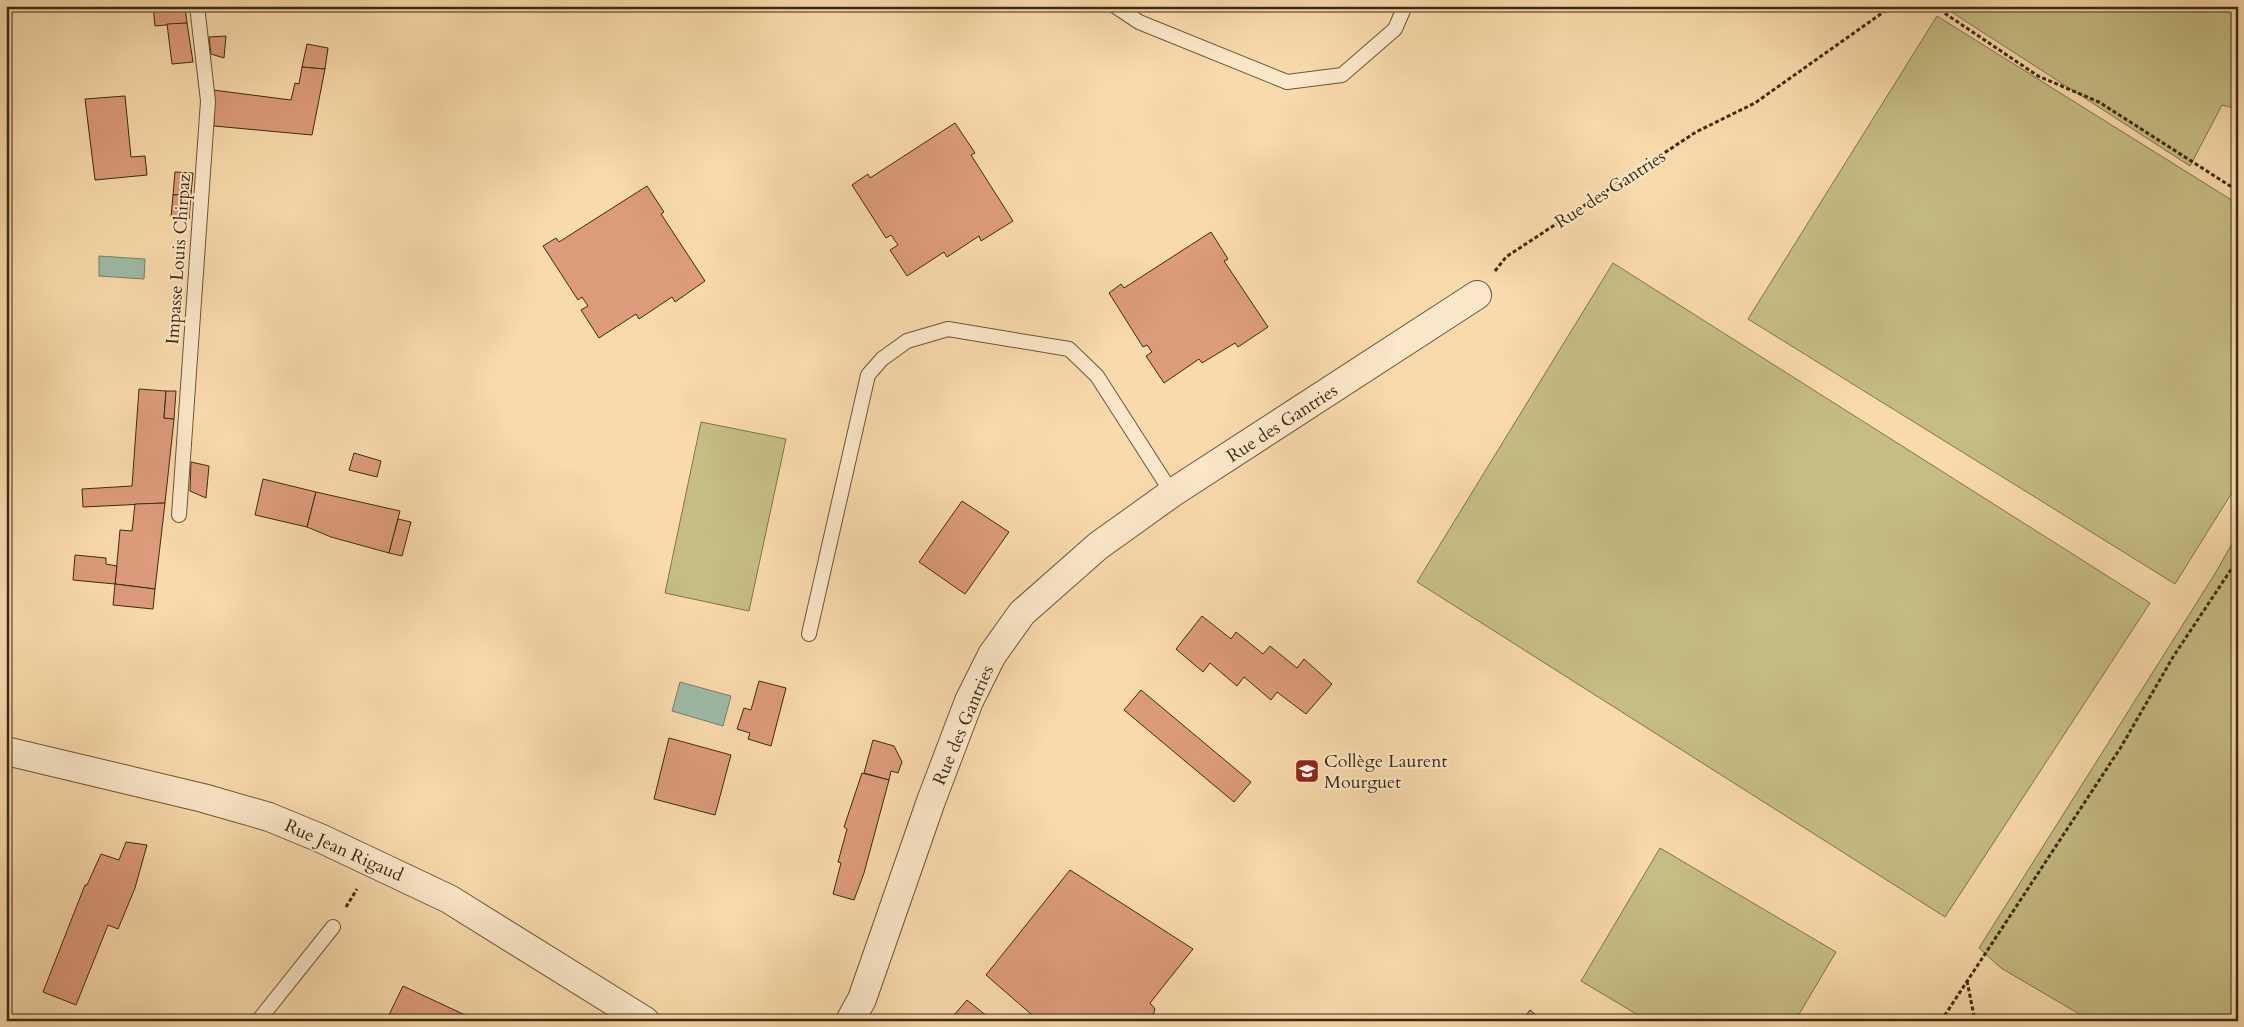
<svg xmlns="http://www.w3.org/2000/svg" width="2244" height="1027" font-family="Cardo,serif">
<rect width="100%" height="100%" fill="#f9daac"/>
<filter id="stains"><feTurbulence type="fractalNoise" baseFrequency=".004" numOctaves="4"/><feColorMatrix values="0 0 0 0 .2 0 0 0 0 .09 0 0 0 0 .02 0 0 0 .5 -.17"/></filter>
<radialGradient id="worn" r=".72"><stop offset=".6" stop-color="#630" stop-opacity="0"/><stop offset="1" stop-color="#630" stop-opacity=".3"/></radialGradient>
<!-- green -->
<g fill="#c5bd84" stroke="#81744a">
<path d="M1942 6H2238V109L2222 105 2190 166Z"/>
<path d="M1937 16 2238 204V483L2175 584 1748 319Z"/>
<path d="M1613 263 2150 603 1945 917 1417 582Z"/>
<path d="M701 422 786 439 749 611 665 593Z"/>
<path d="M2238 533V1021H2091L2001 968 1979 948 2216 572Z"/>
<path d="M1660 848 1836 952 1795 1021H1648L1581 981Z"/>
</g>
<!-- water -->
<g fill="#9ebba7" stroke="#77816b">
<path d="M99 256 145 259 144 279 99 276Z"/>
<path d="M680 682 731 696 723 726 672 711Z"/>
</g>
<!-- building -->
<g fill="#dc9b7b" stroke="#3d2a10">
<path d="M153 6H185L187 23 155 26Z"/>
<path d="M187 23 193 62 172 64 167 24Z"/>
<path d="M226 36 224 58 211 54 209 37Z"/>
<path d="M307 44 328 48 325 69 302 67Z"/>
<path d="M302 67 325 69 312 135 214 126 213 90 291 100 295 83 299 84Z"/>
<path d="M125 96 131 157 145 156 147 175 95 180 85 99Z"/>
<path d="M955 123 975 153 971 155 1013 221 981 241 979 236 947 257 944 252 907 276 890 250 898 245 891 235 886 238 852 185 868 174 870 178Z"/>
<path d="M175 172 193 173 191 194 173 195Z"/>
<path d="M647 186 664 212 661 214 705 281 675 302 672 297 639 319 636 314 599 338 581 310 588 306 582 297 578 300 543 246 556 238 559 242Z"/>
<path d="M191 194 189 219 171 217 173 195Z"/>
<path d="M1211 232 1228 259 1224 261 1268 327 1238 347 1235 343 1202 363 1199 359 1164 383 1146 356 1152 352 1147 345 1143 347 1109 293 1121 284 1124 288Z"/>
<path d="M139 389 166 391 164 418 174 419 165 503 83 507 82 489 132 486Z"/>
<path d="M166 391H176L174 419 164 418Z"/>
<path d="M354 453 381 461 377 477 349 470Z"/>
<path d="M191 462 209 466 206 498 190 491Z"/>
<path d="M263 479 316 492 307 527 255 515Z"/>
<path d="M316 492 400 511 389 553 331 537 307 527Z"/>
<path d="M962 501 1009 532 965 594 919 562Z"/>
<path d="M165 503 155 589 115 584 120 530 132 531 135 504Z"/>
<path d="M398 519 411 522 402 556 389 553Z"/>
<path d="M75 555 106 558V564L117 566 115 584 73 580Z"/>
<path d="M115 584 155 589 153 609 113 605Z"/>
<path d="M1202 616 1231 639 1236 632 1263 654 1270 646 1297 668 1304 659 1332 684 1306 714 1277 692 1271 700 1244 677 1237 686 1210 663 1203 672 1176 649Z"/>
<path d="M759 681 786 688 771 746 748 739 750 733 737 729 744 708 751 710Z"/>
<path d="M1141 690 1251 782 1234 802 1124 710Z"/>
<path d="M669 738 731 755 715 815 654 799Z"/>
<path d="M873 740 894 746 902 762 898 773 891 771 889 780 864 773Z"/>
<path d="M862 773 889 780 864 873 854 900 833 894 841 863 838 862 847 829 844 827Z"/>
<path d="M126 842 147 845 135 888 118 929 108 925 76 1005 43 992 85 885H87L101 854 119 860Z"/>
<path d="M1070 870 1193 949 1150 1003 1155 1009 1152 1019 1154 1021H1039L986 975Z"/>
<path d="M403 986 478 1021H386Z"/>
<path d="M967 1000 993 1021H949Z"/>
<path d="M1530 1010 1543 1021H1522Z"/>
</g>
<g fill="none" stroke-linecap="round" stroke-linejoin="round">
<defs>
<g id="lane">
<path d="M1115 6 1139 22 1287 82 1342 75 1395 29 1405 6"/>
<path d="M179 515 208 101 197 6"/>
<path d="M809 634 868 375 882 359 907 341 948 329 1069 349 1097 376 1172 493"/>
<path d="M258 1021 333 927"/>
</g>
<g id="street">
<path d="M6 751 203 798 269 817 320 838 449 899 645 1021"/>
<path d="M850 1021 862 999 931 801 969 701 992 655 1022 613 1098 546 1172 493 1477 295"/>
</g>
</defs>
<!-- lane casing -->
<use href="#lane" stroke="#6c5637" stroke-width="16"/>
<!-- street casing -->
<use href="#street" stroke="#6c5637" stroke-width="30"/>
<!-- path -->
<g stroke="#3d2a10" stroke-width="3" stroke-dasharray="4 2.5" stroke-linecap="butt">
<path d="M1934 6 2038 76 2099 102 2238 191"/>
<path d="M1495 271 1506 257 1696 132 1755 103 1892 6"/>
<path d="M346 907 357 889"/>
<path d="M1967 981 1975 1021"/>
<path d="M1941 1021 2121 747 2173 657 2238 559"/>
</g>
<!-- lane -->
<use href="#lane" stroke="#fbe7c9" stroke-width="14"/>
<!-- street -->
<use href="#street" stroke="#fbe7c9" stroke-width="28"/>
</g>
<!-- icons -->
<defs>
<symbol id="school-square" viewBox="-11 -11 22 22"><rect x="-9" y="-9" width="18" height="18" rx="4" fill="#8f2418" stroke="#fbe7c9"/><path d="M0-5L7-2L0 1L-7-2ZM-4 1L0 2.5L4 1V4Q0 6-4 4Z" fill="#fff"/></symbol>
</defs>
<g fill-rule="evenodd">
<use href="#school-square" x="1293" y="757" width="28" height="28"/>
</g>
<g text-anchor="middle" stroke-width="4" stroke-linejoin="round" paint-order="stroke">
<!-- street labels -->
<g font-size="18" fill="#3d2a10" stroke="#fbe7c9">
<text transform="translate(1610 189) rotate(-33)" y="6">Rue des Gantries</text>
<text transform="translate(178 259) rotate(-86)" y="6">Impasse Louis Chirpaz</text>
<text transform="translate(1282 423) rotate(-33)" y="6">Rue des Gantries</text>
<text transform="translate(963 725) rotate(-67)" y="6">Rue des Gantries</text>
<text transform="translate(344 850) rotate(24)" y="6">Rue Jean Rigaud</text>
</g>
<!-- poi labels -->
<g font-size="18" fill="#3d2a10" stroke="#fbe7c9" text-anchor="start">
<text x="1324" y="767">Collège Laurent<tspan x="1324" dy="21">Mourguet</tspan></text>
</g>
</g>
<!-- margin -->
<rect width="2244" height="1027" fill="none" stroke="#f9daac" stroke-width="25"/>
<rect x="8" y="8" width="2229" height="1012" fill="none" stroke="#3d2a10" stroke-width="2.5"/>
<rect x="12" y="12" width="2219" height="1002" fill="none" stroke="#3d2a10"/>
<rect width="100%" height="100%" filter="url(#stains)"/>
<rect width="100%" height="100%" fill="url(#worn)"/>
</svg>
